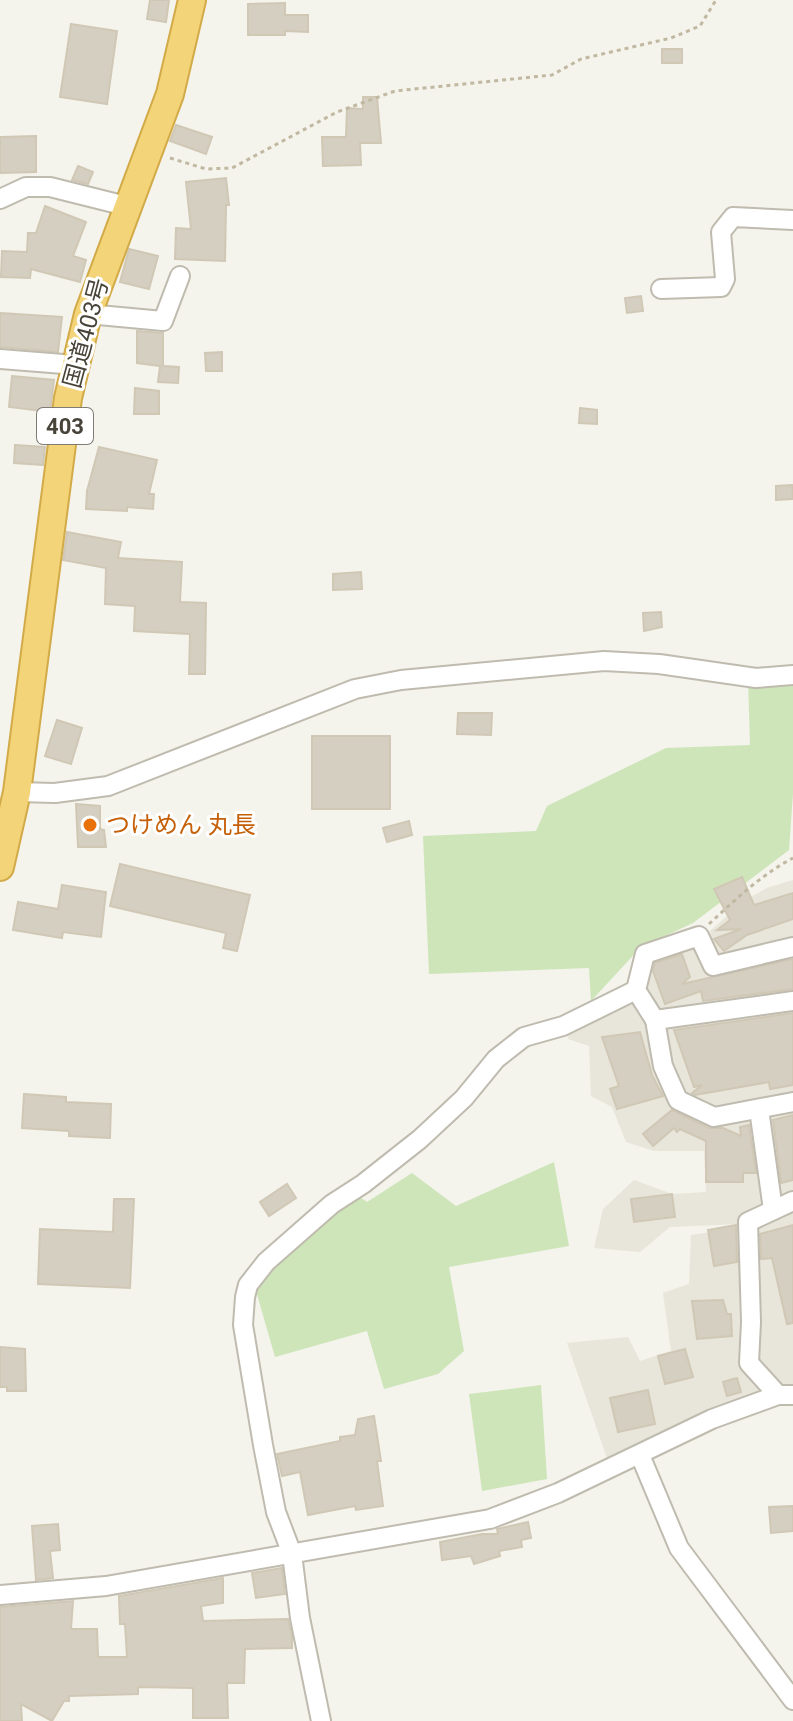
<svg xmlns="http://www.w3.org/2000/svg" width="793" height="1721" font-family="Roboto,'Noto Sans JP',sans-serif">
<rect width="100%" height="100%" fill="#f4f3ec"/>
<!-- residential -->
<g fill="#e8e5da">
<path d="M793 880V942L717 958 710 931 745 900 767 888Z"/>
<path d="M698 944 712 972 793 953V996L662 1013 646 985 655 955Z"/>
<path d="M633 998 647 1018 675 1107 753 1116 767 1204 741 1215 740 1224 670 1227 640 1252 594 1248 603 1209 634 1180 672 1194 706 1192 704 1151H654L626 1142 612 1107 591 1096 589 1046 568 1039 569 1029Z"/>
<path d="M793 1006V1095L718 1110 683 1094 668 1064 664 1028Z"/>
<path d="M793 1109V1195L781 1200 771 1153 767 1114Z"/>
<path d="M793 1210V1389H784L757 1362 754 1226Z"/>
<path d="M739 1228 740 1362 765 1391 608 1461 567 1343 628 1337 640 1361 671 1351 663 1293 689 1284 691 1235Z"/>
</g>
<!-- green -->
<g fill="#cde5b8">
<path d="M793 677V793L789 850 693 923 641 947 591 1001 589 968 429 974 423 836 536 831 547 806 666 748 750 745 748 679Z"/>
<path d="M554 1162 569 1246 449 1267 464 1351 438 1374 384 1389 367 1331 275 1357 250 1270 286 1231 357 1195 367 1202 412 1173 456 1206Z"/>
<path d="M541 1385 547 1479 482 1491 469 1394Z"/>
</g>
<!-- building -->
<g fill="#d5cfc2" stroke="#d0c8b5" stroke-width="2">
<path d="M150 0H169L166 22 147 19Z"/>
<path d="M285 3V15H308V32L285 31V35H248V4Z"/>
<path d="M71 24 117 31 107 104 60 97Z"/>
<rect x="662" y="49" width="20" height="14"/>
<path d="M363 97H377L381 143H360L361 165 323 166 322 137H346L347 108 363 109Z"/>
<path d="M176 125 212 137 206 154 170 141Z"/>
<path d="M36 136V172L0 173V137Z"/>
<path d="M78 166 93 172 88 184 72 180Z"/>
<path d="M226 178 229 205H226L225 261 175 259 176 228 191 229 186 182Z"/>
<path d="M45 206 86 222 73 256 86 260 80 282 31 269 30 278 1 277 2 251 27 252 28 233H36Z"/>
<path d="M129 249 158 256 149 289 120 282Z"/>
<path d="M641 296 643 311 627 313 625 298Z"/>
<path d="M0 313 62 317 58 352 0 347Z"/>
<path d="M137 331 163 333V366L179 367 178 383 158 382 160 366 137 363Z"/>
<path d="M222 352V371H206L205 353Z"/>
<path d="M12 376 54 380 50 412 9 407Z"/>
<path d="M135 388 159 391V414H134Z"/>
<path d="M580 408 597 410V424L579 423Z"/>
<path d="M15 445 45 447 43 465 14 463Z"/>
<path d="M99 447 157 460 149 494H154L153 509 127 507V511L86 509 87 491Z"/>
<path d="M792 485 793 499 776 500V486Z"/>
<path d="M67 532 121 542 118 558 182 562 180 602 206 603 205 674H189L190 634 134 631 135 606 105 604 106 568 63 560Z"/>
<path d="M361 572 362 589 333 590V574Z"/>
<path d="M661 612 662 627 644 631 643 613Z"/>
<path d="M458 713H492L491 735 457 734Z"/>
<path d="M57 720 82 728 71 764 45 756Z"/>
<rect x="312" y="736" width="78" height="73"/>
<path d="M76 804 100 806V829L104 830 106 847H78Z"/>
<path d="M409 821 412 835 387 842 383 828Z"/>
<path d="M120 864 250 895 237 951 223 948 226 933 110 906Z"/>
<path d="M742 877 754 905 793 893V919L747 935 724 951 714 939 741 929 717 930 730 920 714 889Z"/>
<path d="M62 885 106 892 101 937 63 932 62 938 13 930 18 902 58 909Z"/>
<path d="M682 954 690 977 682 984 793 959V989L703 1001 701 991 665 1004 653 971 655 963Z"/>
<path d="M793 1013V1085L770 1089 769 1082 695 1095 692 1093 702 1085 694 1087 674 1030Z"/>
<path d="M640 1032 652 1075 663 1096 617 1109 610 1089 619 1086 602 1037Z"/>
<path d="M24 1094 66 1097V1102L111 1104 110 1138 69 1136V1131L22 1128Z"/>
<path d="M672 1110 709 1128H723L741 1136 740 1127 749 1125 756 1173H743V1182H706V1141L680 1129 677 1132 674 1128 653 1146 643 1134Z"/>
<path d="M793 1115V1180L781 1183 773 1120Z"/>
<path d="M287 1184 296 1198 269 1216 260 1202Z"/>
<path d="M672 1194 675 1217 634 1222 631 1199Z"/>
<path d="M114 1199H134L130 1288 38 1284 40 1229 113 1232Z"/>
<path d="M736 1225 737 1262 714 1266 708 1230Z"/>
<path d="M793 1225V1323L787 1324 772 1258 761 1259 760 1234Z"/>
<path d="M723 1300 727 1314H731L732 1336 697 1339 692 1301Z"/>
<path d="M0 1347 25 1349 26 1391H7V1387H0Z"/>
<path d="M685 1349 693 1377 665 1384 658 1356Z"/>
<path d="M737 1378 741 1392 727 1396 723 1382Z"/>
<path d="M648 1390 655 1424 618 1432 610 1398Z"/>
<path d="M374 1416 381 1461H377L383 1506 356 1510 355 1506 308 1515 300 1472 282 1476 277 1454 340 1441V1437L355 1435 358 1419Z"/>
<path d="M793 1506V1531L771 1533 769 1507Z"/>
<path d="M528 1522 531 1538 521 1540 522 1547 499 1551 500 1556 474 1564 471 1556 442 1560 440 1542 482 1534H498L497 1529Z"/>
<path d="M58 1524 60 1550 50 1551 53 1578 36 1580 32 1526Z"/>
<path d="M282 1568 285 1594 256 1598 252 1573Z"/>
<path d="M223 1578V1603L201 1606 203 1621 288 1619 292 1637V1648L245 1649 244 1683H227L228 1718H193V1688L138 1687V1694L69 1696V1701H64L52 1721 21 1704 22 1721H0V1607L73 1601 71 1629H97L98 1657H127L125 1624H120L119 1596Z"/>
</g>
<g fill="none" stroke-linecap="round" stroke-linejoin="round">
<defs>
<g id="minor">
<path d="M0 199 26 187H50L126 206"/>
<path d="M661 289 721 287 725 279 721 232 733 217 793 220"/>
<path d="M88 314 163 321 180 276"/>
<path d="M0 359 76 365"/>
<path d="M17 792 55 793 108 786 355 689 401 680 604 661 659 664 756 678 793 675"/>
<path d="M793 947 713 966 699 936 645 954 636 990 655 1020 793 1001"/>
<path d="M655 1020 663 1066 678 1100 714 1117 793 1102"/>
<path d="M759 1109 773 1210"/>
<path d="M778 1395 749 1363 751 1322 748 1222 793 1201"/>
<path d="M640 1455 679 1548 793 1700"/>
<path d="M0 1595 106 1586 490 1519 558 1493 712 1419 778 1395H793"/>
<path d="M321 1721 300 1618 292 1554 276 1512 263 1445 243 1325 245 1297 248 1285 266 1262 332 1204 363 1184 420 1139 464 1098 496 1059 524 1037 563 1026 636 990"/>
</g>
<path id="highway" d="M0 867 17 792 68 398 88 314 170 94 192 0"/>
</defs>
<!-- minor casing -->
<use href="#minor" stroke="#bfbbaf" stroke-width="22"/>
<!-- highway casing -->
<use href="#highway" stroke="#d2ab48" stroke-width="30"/>
<!-- path -->
<g stroke="#c0b8a1" stroke-width="3" stroke-dasharray="4 4" stroke-linecap="butt">
<path d="M170 158 206 169 232 168 337 112 395 91 552 75 581 59 671 38 700 26 716 0"/>
<path d="M709 924C736 899 761 875 793 858"/>
</g>
<!-- minor -->
<use href="#minor" stroke="#fff" stroke-width="18"/>
<!-- highway -->
<use href="#highway" stroke="#f3d478" stroke-width="26"/>
</g>
<!-- markers -->
<circle fill="#e8710a" stroke="#fff" stroke-width="3" cx="90" cy="825" r="8"/>
<g text-anchor="middle" stroke-width="6" stroke-linejoin="round" paint-order="stroke">
<!-- shield labels -->
<rect fill="#fff" stroke="#7f7c75" stroke-width="2" x="37" y="408" width="56" height="36" rx="6"/>
<g font-size="22" font-weight="bold" fill="#48443a">
<text x="65" y="434">403</text>
</g>
<!-- street labels -->
<g font-size="24" fill="#48443a" stroke="#fff">
<text transform="translate(86 333) rotate(-75)" y="8">国道403号</text>
</g>
<!-- food labels -->
<g font-size="24" fill="#c56008" stroke="#fff" text-anchor="start">
<text x="106" y="833">つけめん 丸長</text>
</g>
</g>
</svg>
